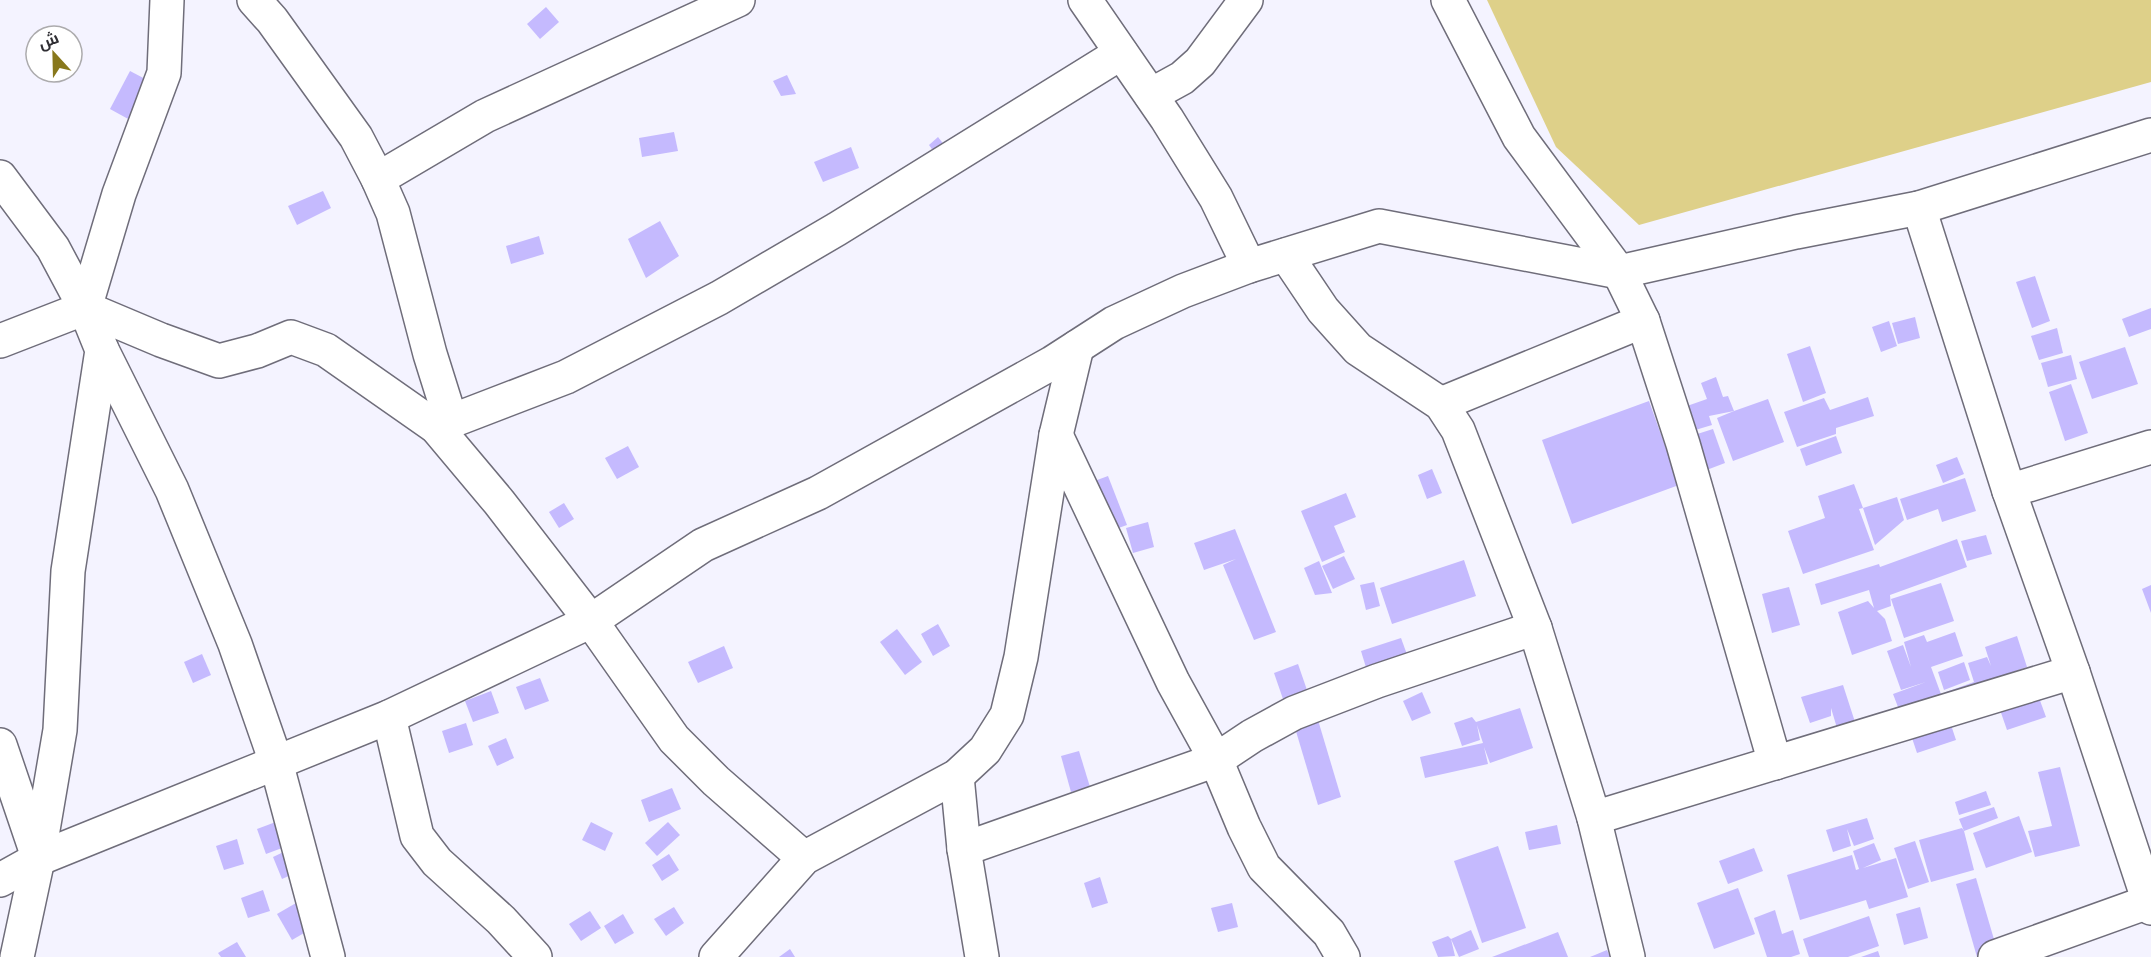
<svg xmlns="http://www.w3.org/2000/svg" width="2151" height="957" font-family="'Noto Sans',Cairo,sans-serif">
<rect width="100%" height="100%" fill="#f4f3ff"/>
<!-- green -->
<path fill="#ded089" d="M1487 0H2151V82L1639 225 1556 147Z"/>
<!-- building -->
<g fill="#c5bafe">
<path d="M546 7 559 22 540 39 527 24Z"/>
<path d="M130 71 151 82 130 120 110 109Z"/>
<path d="M787 75 796 94 781 96 773 81Z"/>
<path d="M674 132 678 151 642 157 639 138Z"/>
<path d="M938 137 949 151 939 159 929 145Z"/>
<path d="M851 147 859 168 823 182 814 162Z"/>
<path d="M323 191 331 208 297 225 288 206Z"/>
<path d="M660 221 679 256 646 278 628 239Z"/>
<path d="M539 236 544 254 511 264 506 246Z"/>
<path d="M2035 276 2050 321 2032 328 2016 282Z"/>
<path d="M2151 308V329L2129 337 2122 319Z"/>
<path d="M1915 317 1920 338 1898 344 1892 323Z"/>
<path d="M1889 321 1897 346 1881 352 1872 327Z"/>
<path d="M2057 328 2063 353 2039 360 2031 336Z"/>
<path d="M1810 346 1826 393 1803 402 1787 354Z"/>
<path d="M2125 347 2138 384 2092 399 2079 362Z"/>
<path d="M2071 355 2077 379 2048 387 2041 363Z"/>
<path d="M1716 377 1723 397 1728 396 1734 411 1768 399 1784 442 1733 461 1717 418 1734 411 1709 416 1712 425 1692 431 1687 406 1707 399 1701 383Z"/>
<path d="M2071 384 2088 433 2065 441 2049 392Z"/>
<path d="M1868 397 1874 416 1836 428V434L1797 447 1784 412 1824 398 1830 410Z"/>
<path d="M1649 401 1679 485 1572 524 1542 440Z"/>
<path d="M1713 429 1725 463 1704 471 1691 436Z"/>
<path d="M1836 436 1842 453 1806 466 1800 449Z"/>
<path d="M628 446 639 467 617 479 605 458Z"/>
<path d="M1957 457 1964 474 1943 483 1936 465Z"/>
<path d="M1432 469 1442 493 1427 499 1418 475Z"/>
<path d="M1108 476 1127 525 1107 532 1089 483Z"/>
<path d="M1965 478 1976 511 1942 522 1938 509 1907 520 1900 499Z"/>
<path d="M1854 484 1863 508 1897 497 1904 520 1875 545 1863 508 1859 509 1874 550 1803 574 1788 531 1825 518 1818 496Z"/>
<path d="M1346 493 1356 517 1334 526 1345 552 1322 562 1301 511Z"/>
<path d="M564 503 574 519 559 528 549 512Z"/>
<path d="M1148 522 1154 547 1133 553 1126 528Z"/>
<path d="M1235 529 1276 632 1254 640 1223 565 1236 559 1204 570 1194 543Z"/>
<path d="M1986 535 1992 554 1967 561 1961 541Z"/>
<path d="M1957 539 1967 567 1890 595 1891 606 1877 611 1885 619 1892 641 1852 655 1838 612 1868 601 1874 608 1869 590 1821 605 1815 584 1879 564 1880 567Z"/>
<path d="M1344 556 1355 579 1333 589 1322 566Z"/>
<path d="M1464 560 1476 596 1392 624 1380 588Z"/>
<path d="M1319 561 1332 593 1315 595 1304 568Z"/>
<path d="M1374 582 1380 606 1366 610 1360 585Z"/>
<path d="M1941 583 1954 621 1904 638 1891 599Z"/>
<path d="M2151 585V613L2142 589Z"/>
<path d="M1789 587 1800 625 1772 633 1762 594Z"/>
<path d="M938 624 950 646 933 656 921 634Z"/>
<path d="M897 629 922 662 905 675 880 642Z"/>
<path d="M1955 632 1963 656 1931 667 1945 705 1903 720 1893 694 1926 682 1901 690 1887 651 1903 645 1911 667 1904 642 1924 635 1927 642Z"/>
<path d="M2017 636 2027 667 1995 678 1999 689 1952 707 1946 692 1974 682 1968 663 1987 657 1991 666 1985 647Z"/>
<path d="M1401 638 1409 660 1368 674 1361 651Z"/>
<path d="M724 646 733 668 698 683 688 662Z"/>
<path d="M202 654 211 675 193 683 184 662Z"/>
<path d="M1964 662 1970 680 1944 690 1938 672Z"/>
<path d="M1298 664 1307 690 1283 699 1274 673Z"/>
<path d="M540 678 549 701 525 710 516 687Z"/>
<path d="M1843 685 1855 722 1837 728 1831 708V716L1810 723 1801 697Z"/>
<path d="M491 691 499 713 473 722 465 701Z"/>
<path d="M1422 692 1431 713 1412 721 1403 701Z"/>
<path d="M2038 695 2046 717 2007 730 1999 707Z"/>
<path d="M1520 708 1533 748 1490 763 1484 747 1488 764 1425 778 1420 757 1483 743 1477 725 1480 740 1462 746 1454 723 1472 717 1476 722Z"/>
<path d="M1949 719 1956 740 1917 753 1910 732Z"/>
<path d="M1318 720 1341 797 1318 805 1295 728Z"/>
<path d="M466 723 473 745 449 753 442 731Z"/>
<path d="M506 738 514 758 497 766 488 746Z"/>
<path d="M1079 751 1090 787 1071 792 1061 756Z"/>
<path d="M2060 767 2080 846 2035 857 2028 831 2052 826 2038 772Z"/>
<path d="M672 788 681 809 649 822 641 800Z"/>
<path d="M1986 791 1991 805 1959 815 1955 802Z"/>
<path d="M1994 807 1998 818 1964 831 1974 870 1931 882 1919 840 1962 828 1964 831 1959 819Z"/>
<path d="M2019 816 2032 852 1986 868 1973 833Z"/>
<path d="M1867 818 1874 839 1854 846 1847 829 1851 846 1833 852 1826 830Z"/>
<path d="M281 820 290 845 266 854 257 829Z"/>
<path d="M591 822 613 833 605 851 582 840Z"/>
<path d="M668 822 680 835 657 856 645 843Z"/>
<path d="M1557 825 1561 844 1529 850 1525 832Z"/>
<path d="M237 839 244 864 224 870 216 846Z"/>
<path d="M1915 841 1929 882 1908 889 1894 848Z"/>
<path d="M1874 843 1881 860 1863 868 1896 858 1908 897 1869 909 1866 900 1800 920 1787 875 1852 855 1856 870 1859 869 1853 851Z"/>
<path d="M1498 846 1526 928 1482 943 1454 861Z"/>
<path d="M292 848 302 870 282 879 273 857Z"/>
<path d="M1754 848 1763 871 1728 884 1719 861Z"/>
<path d="M669 854 679 870 662 881 652 865Z"/>
<path d="M1100 877 1108 903 1092 908 1084 883Z"/>
<path d="M1976 878 1998 953 1983 957H1977L1956 884Z"/>
<path d="M1738 888 1755 934 1714 949 1697 903Z"/>
<path d="M263 890 270 911 248 918 241 898Z"/>
<path d="M296 903 311 929 292 940 277 914Z"/>
<path d="M1232 903 1238 927 1218 932 1211 908Z"/>
<path d="M674 907 684 923 666 936 654 919Z"/>
<path d="M1920 907 1928 938 1904 945 1896 914Z"/>
<path d="M1775 910 1782 934 1793 930 1800 954 1791 957H1767L1754 918Z"/>
<path d="M590 911 601 928 581 941 569 924Z"/>
<path d="M623 914 634 933 615 944 604 926Z"/>
<path d="M1869 916 1879 946 1848 957H1809L1803 939Z"/>
<path d="M1471 930 1479 949 1459 957 1451 939 1455 956 1438 957 1432 942 1448 936 1451 939Z"/>
<path d="M1558 932 1568 957H1492Z"/>
<path d="M237 942 246 957H221L218 953Z"/>
<path d="M790 949 795 957H779Z"/>
<path d="M1607 950 1610 957H1590Z"/>
<path d="M1878 951 1880 957H1861Z"/>
</g>
<g fill="none" stroke-linecap="round" stroke-linejoin="round">
<defs>
<g id="minor">
<path d="M254 0 272 20 356 137 378 179 393 213 430 354 451 421"/>
<path d="M1085 0 1167 119 1216 198 1249 266"/>
<path d="M1448 0 1519 137 1619 272 1643 321 1683 444 1775 763"/>
<path d="M1151 95 1182 78 1200 62 1246 0"/>
<path d="M0 177 53 248 85 308 102 350 68 571 60 730 38 859 17 957"/>
<path d="M378 179 485 116 738 0"/>
<path d="M1919 208 2009 491 2073 672 2151 908"/>
<path d="M1286 255 1323 310 1358 349 1441 404 1458 430 1535 628 1594 818 1628 957"/>
<path d="M85 308 119 194 164 73 167 0"/>
<path d="M0 341 85 308 161 340 219 361 257 351 291 337 326 350 436 427 499 502 591 621 674 739 716 781 804 858"/>
<path d="M102 350 172 490 235 644 276 762 328 957"/>
<path d="M1441 404 1643 321"/>
<path d="M436 427 566 377 719 298 837 229 1121 53"/>
<path d="M1056 435 1173 682 1216 760 1244 827 1264 867 1329 933 1343 957"/>
<path d="M2009 491 2151 447"/>
<path d="M389 717 417 836 437 862 501 920 535 957"/>
<path d="M0 745 37 854"/>
<path d="M957 776 964 849 982 957"/>
<path d="M1594 818 2073 672"/>
<path d="M964 849 1216 760 1252 736 1294 713 1377 681 1535 628"/>
<path d="M0 880 38 859 389 717 591 621 703 545 818 493 1052 363 1114 323 1183 291 1249 266 1379 226 1619 272 1796 232 1919 208 2151 135"/>
<path d="M716 957 804 858 957 776 985 750 1007 715 1021 657 1056 435 1077 347"/>
<path d="M1995 957 2151 901"/>
</g>
</defs>
<!-- minor casing -->
<use href="#minor" stroke="#6f6d7a" stroke-width="36"/>
<!-- minor -->
<use href="#minor" stroke="#fff" stroke-width="33"/>
</g>
<!-- north arrow -->
<g transform="translate(54 54) rotate(338)"><circle r="28" fill="#ffffff" stroke="#acabad" stroke-width="1.5"/>
<path d="M0-4.5L10 22L0 15L-10 22Z" fill="#88781c"/>
<text y="-9" font-size="16" font-weight="bold" text-anchor="middle" fill="#2f2e33">ش</text>
</g>
</svg>
